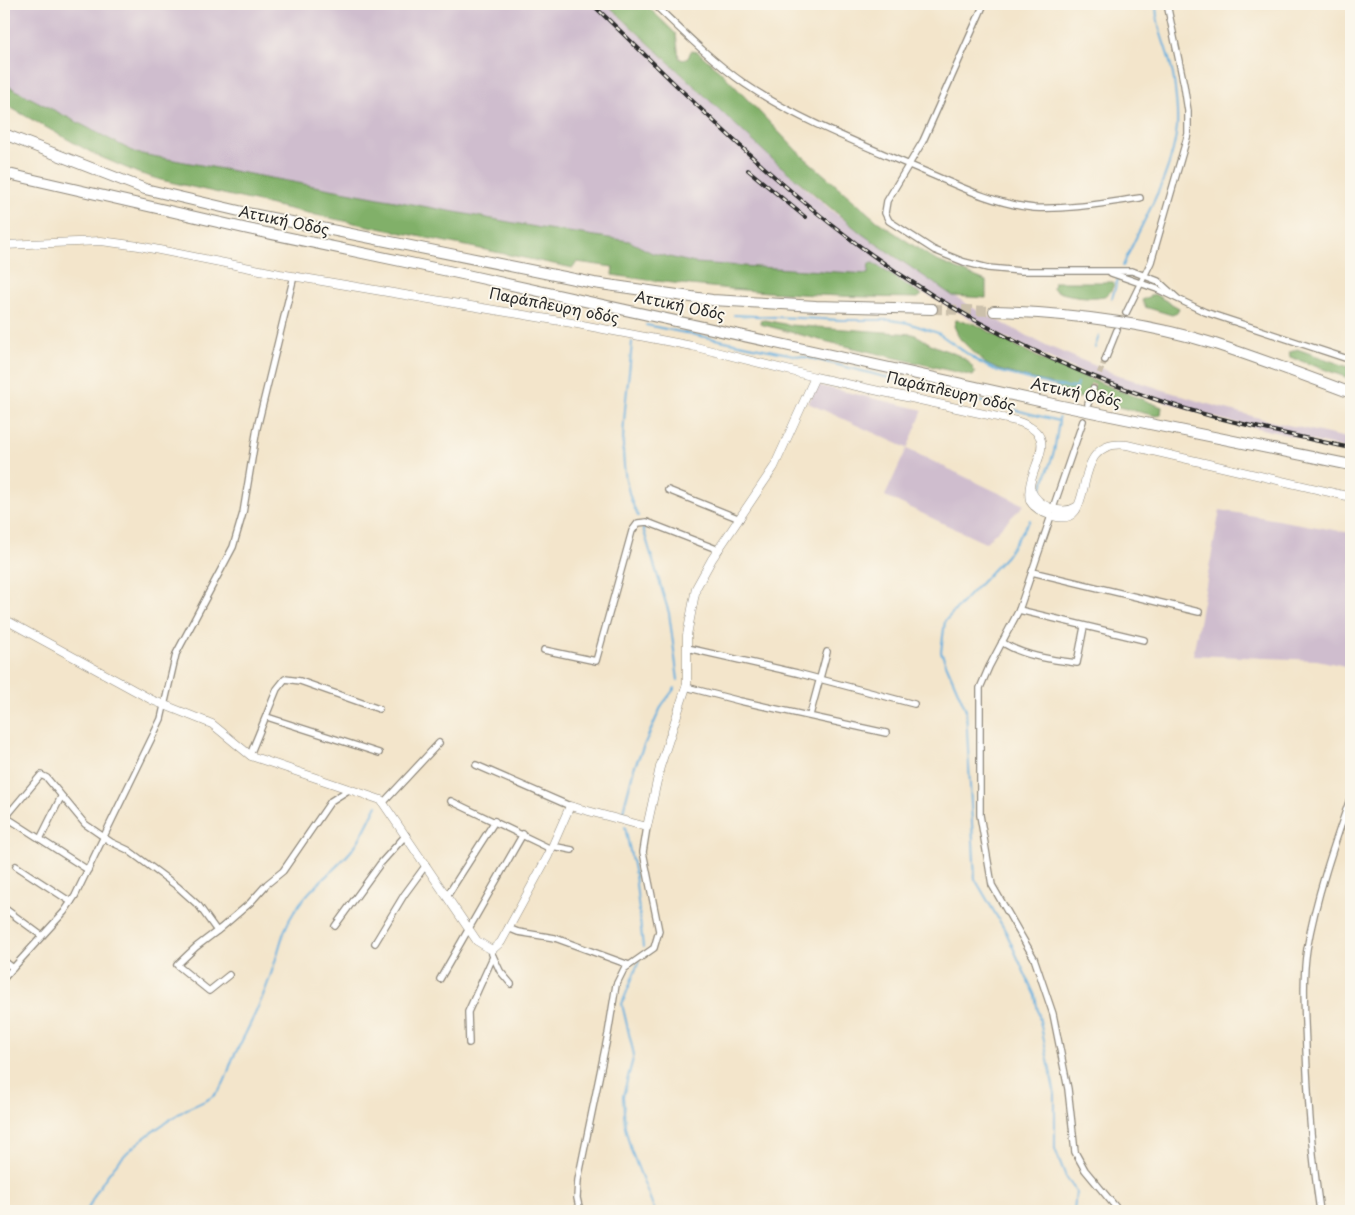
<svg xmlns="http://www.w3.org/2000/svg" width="1355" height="1215" font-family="'Playpen Sans',sans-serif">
<rect width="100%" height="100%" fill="#fbf7ec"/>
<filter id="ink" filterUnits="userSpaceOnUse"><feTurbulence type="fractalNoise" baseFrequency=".02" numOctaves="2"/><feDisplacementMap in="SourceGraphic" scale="10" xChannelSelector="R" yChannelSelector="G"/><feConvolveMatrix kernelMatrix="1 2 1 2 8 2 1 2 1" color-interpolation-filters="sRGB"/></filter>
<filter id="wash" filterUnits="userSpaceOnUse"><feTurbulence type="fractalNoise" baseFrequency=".0096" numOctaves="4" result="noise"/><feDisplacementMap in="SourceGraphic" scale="20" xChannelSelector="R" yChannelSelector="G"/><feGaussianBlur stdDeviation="1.12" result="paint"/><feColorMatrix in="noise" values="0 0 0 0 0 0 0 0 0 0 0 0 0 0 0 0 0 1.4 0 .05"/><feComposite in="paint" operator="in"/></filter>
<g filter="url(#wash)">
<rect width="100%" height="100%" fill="#f3e5cb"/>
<!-- industrial -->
<g fill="#cfbdce">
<path d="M4 4H606L771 158 832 211 893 256 973 308 1045 345 1120 376 1204 403 1274 422 1351 439V450L1220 419 1101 381 1003 337 926 294 921 293 873 263H869V274L695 263 652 253 629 241 541 228 136 153 4 84Z"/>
<path d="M817 385 923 410 907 449 1024 505 985 543 885 496 907 448 808 403Z"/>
<path d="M1220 510 1351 533V648L1345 666 1317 660 1193 655Z"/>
</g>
<!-- forest -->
<g fill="#81b069" stroke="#566e4a">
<path d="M607 4H645L676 34 679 58 683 60 688 58 691 51 698 52 720 71 797 151 877 221 935 260 986 281V298L953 296 862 234 771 158Z"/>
<path d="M4 84 136 153 541 228 629 241 652 253 695 263 868 274 869 263H873L922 295 918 298C815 297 714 290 612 275L613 267 577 262 573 268 325 217 161 180 138 173 96 155 4 104Z"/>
<path d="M1054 282H1113L1114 284C1112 289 1110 294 1104 296 1092 299 1063 296 1053 289Z"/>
<path d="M1154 294 1179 308 1177 313 1172 315 1145 307 1142 300Z"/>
<path d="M765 320 789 325 913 334C921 337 926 342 933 345 948 353 969 354 975 373L973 376 820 340 760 324V321Z"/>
<path d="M956 320 975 324 1047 362 1162 407 1161 414 1157 416 1118 407 1093 397 1074 398 1052 384 999 370 986 364 960 339 954 326Z"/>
<path d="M1297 349 1351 368V379L1290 357 1289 353Z"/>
</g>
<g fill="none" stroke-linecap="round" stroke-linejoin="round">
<!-- stream -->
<g stroke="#67afde" stroke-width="2">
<path d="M1123 266C1142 220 1172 177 1177 127 1178 112 1176 96 1174 81 1171 54 1156 32 1156 4"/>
<path d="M1112 298 1118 279"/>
<path d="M734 315 842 320H891L908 323 938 333 979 362 997 371 1052 385 1075 388"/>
<path d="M646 325 818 360 1059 421V418"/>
<path d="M632 342C628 399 611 463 638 516"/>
<path d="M1095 347 1099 336"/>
<path d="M1073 396 1077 384"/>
<path d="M1039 496 1054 452 1059 421"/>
<path d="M1030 520 1006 556 945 621 941 652 966 710 975 879 1006 932 1035 996 1055 1095V1149L1066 1177 1076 1191 1074 1211"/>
<path d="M642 525 669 613 678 680"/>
<path d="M622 815 634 768 662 705 675 688"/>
<path d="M625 827 635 875 643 947"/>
<path d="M639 961 622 1004 634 1055 623 1096 625 1127 631 1150 655 1211"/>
<path d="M87 1211C108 1162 140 1138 185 1110 199 1102 213 1101 222 1086 227 1078 229 1067 233 1058 248 1029 263 1000 273 968 280 948 282 930 294 912 309 887 333 873 351 851 362 838 369 820 377 805"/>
</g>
</g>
</g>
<g filter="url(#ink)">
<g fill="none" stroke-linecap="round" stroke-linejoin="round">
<!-- street-tunnel -->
<path stroke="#cbc0ab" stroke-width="5.5" stroke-dasharray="5.5 3" stroke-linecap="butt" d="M1093 389 1105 360"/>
<!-- highway-tunnel -->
<path stroke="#cbc0ab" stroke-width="10" stroke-dasharray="10 5" stroke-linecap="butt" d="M932 309 994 311"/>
<defs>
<g id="street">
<path d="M654 4C683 32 712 61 745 84 798 120 861 144 919 169 956 185 994 204 1034 208 1068 210 1105 203 1140 198"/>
<path d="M984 4 923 141 887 201 885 213 889 221 934 250 964 262 988 268 1021 271H1132L1158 281 1177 298"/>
<path d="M1111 273 1157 289 1205 312 1351 360"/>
<path d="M1126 313 1151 262 1188 134V111L1184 85 1167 4"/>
<path d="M1105 360 1117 330"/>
<path d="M1088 404 1093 389"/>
<path d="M668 490 740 519"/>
<path d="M1053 508 1083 421"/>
<path d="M1051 516 1019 610 989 667 980 688V815L992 885 1034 958 1053 1014 1068 1089 1075 1152 1085 1170 1119 1211"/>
<path d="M1032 572 1199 612"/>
<path d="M1019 610 1144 640"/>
<path d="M1002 642C1022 656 1053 660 1077 663L1084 627"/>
<path d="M687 648 797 673 914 704"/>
<path d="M544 650 596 661 632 531 638 523 647 522 719 550"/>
<path d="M686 687 740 701 886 733"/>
<path d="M810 715 827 652"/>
<path d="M267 717 379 753"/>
<path d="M250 755 277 689 285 679 300 681 379 709"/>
<path d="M476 765 570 806"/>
<path d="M451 801 551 849"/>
<path d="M384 802 439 743"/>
<path d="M40 839 61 797"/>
<path d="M552 846 572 850"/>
<path d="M16 866 71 902"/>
<path d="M88 870 9 819 7 816 10 812 41 775 47 778 85 824 111 842 128 850 178 887 199 906 217 931"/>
<path d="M447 896 495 821"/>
<path d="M4 908 42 936"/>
<path d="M335 926 380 864 406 835"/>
<path d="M508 928 518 932 555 938 629 965"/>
<path d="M375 943 404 895 426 865"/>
<path d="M492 954 500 971 511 984"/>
<path d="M4 961 13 968"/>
<path d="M229 975 209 991 177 965 196 947 221 928 250 903 267 884 283 871 331 801 350 789"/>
<path d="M4 978 64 912 75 896 161 719 176 654 233 547 243 513 257 428 294 276"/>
<path d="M440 979 523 834"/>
<path d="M469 1043 468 1012 493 957"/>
<path d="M580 1211 577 1198 578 1180 608 1034 616 985 624 969 654 948 659 931 643 852 647 827"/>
<path d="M1320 1211C1312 1157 1308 1103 1306 1048 1305 1016 1302 981 1307 949 1316 897 1334 845 1351 796"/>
</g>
<g id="secondary">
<path d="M4 245 101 241 139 246 280 274 572 323 692 346 815 377 1016 421C1068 437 1023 468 1030 501 1035 509 1043 513 1052 516 1102 531 1064 437 1127 445L1351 497"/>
<path d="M1031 490C1037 506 1062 516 1076 507"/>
<path d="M4 619 152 700 212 724 251 756 381 800 477 941 492 950 501 942 548 856 570 806 647 827 660 767 687 684V635L696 588 712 559 774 467 815 377"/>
</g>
<g id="highway">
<path d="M4 134 145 189 252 214 594 283 712 300 816 306 932 309"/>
<path d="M4 173 248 229 453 272 1062 406 1351 465"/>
<path d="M994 311C1068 313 1144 322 1215 344 1261 359 1306 376 1351 393"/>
</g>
</defs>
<!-- street casing -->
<use href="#street" stroke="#8f887b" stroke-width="8"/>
<!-- secondary casing -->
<use href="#secondary" stroke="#8f887b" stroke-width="9"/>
<!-- highway casing -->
<use href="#highway" stroke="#8f887b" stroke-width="12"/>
<!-- street -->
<use href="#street" stroke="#fff" stroke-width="5.5"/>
<!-- secondary -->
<use href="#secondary" stroke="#fff" stroke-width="8"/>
<!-- highway -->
<use href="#highway" stroke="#fff" stroke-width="10"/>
<defs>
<g id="rail">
<path d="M592 4C670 78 746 157 831 224 942 312 1073 379 1211 416 1257 428 1304 438 1351 448"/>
<path d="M748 170 805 217"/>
</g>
</defs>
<!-- rail casing -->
<use href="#rail" stroke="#2b2b2b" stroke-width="4"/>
<!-- rail -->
<use href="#rail" stroke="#fbf7ec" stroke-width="2" stroke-dasharray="5.5" stroke-linecap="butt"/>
</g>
</g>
<g text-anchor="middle" stroke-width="4" stroke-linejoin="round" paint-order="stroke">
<!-- street labels -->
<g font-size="15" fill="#2b2b2b" stroke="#fbf7ec">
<text transform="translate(284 221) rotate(12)" y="5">Αττική Οδός</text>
<text transform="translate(554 306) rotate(11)" y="5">Παράπλευρη οδός</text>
<text transform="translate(680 306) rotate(12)" y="5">Αττική Οδός</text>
<text transform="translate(951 392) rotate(13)" y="5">Παράπλευρη οδός</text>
<text transform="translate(1076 393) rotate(12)" y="5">Αττική Οδός</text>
</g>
</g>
<!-- margin -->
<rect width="1355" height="1215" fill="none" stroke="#fbf7ec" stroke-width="20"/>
</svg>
